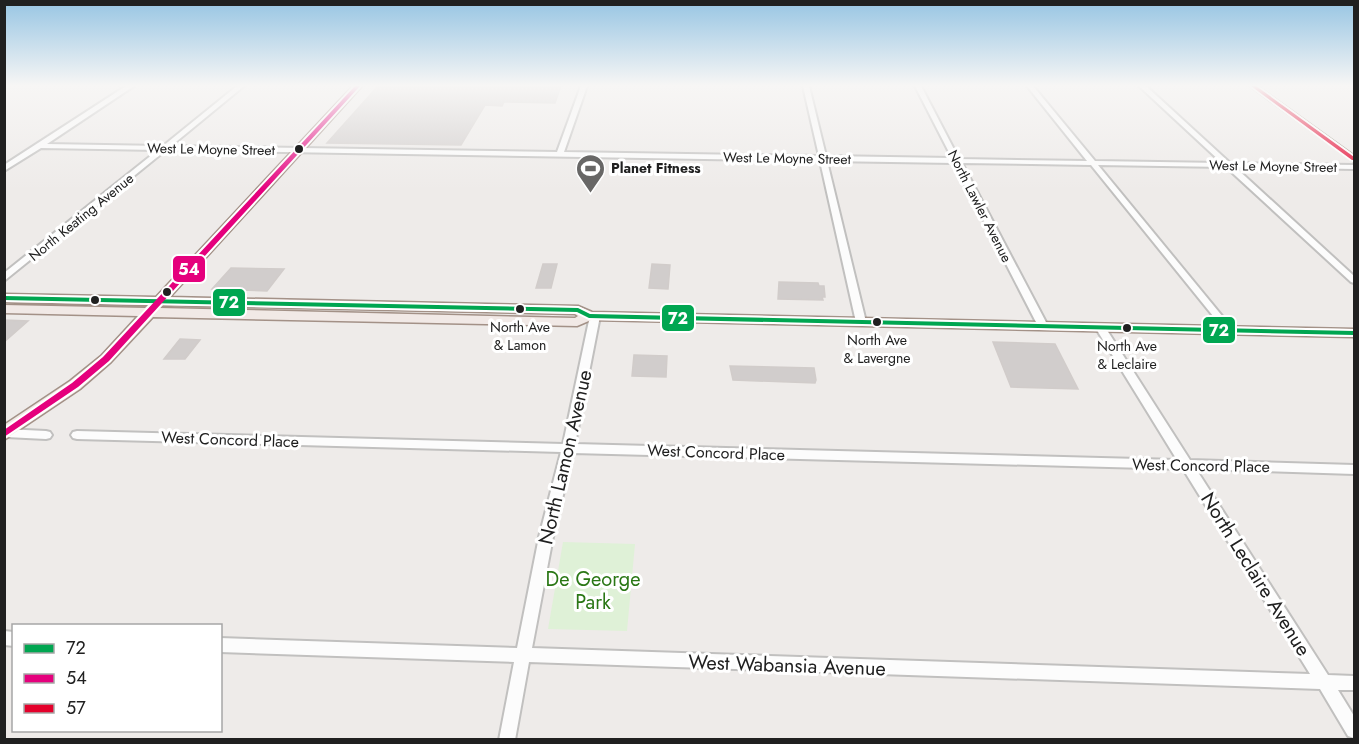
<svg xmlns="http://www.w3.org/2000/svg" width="1359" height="744" font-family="Jost,sans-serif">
<rect width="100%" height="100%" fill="#eeebe9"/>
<!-- park -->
<path fill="#dff1d7" d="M563 542 635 544 627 631 548 629Z"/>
<!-- building -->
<g fill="#d1cdcc" stroke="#d1ccca" stroke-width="1.5">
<path d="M378 86H561L555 103 504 102 502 106 485 105 461 145 327 143Z"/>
<path d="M543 264H557L551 288H536Z"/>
<path d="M652 264 670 265 668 289 649 288Z"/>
<path d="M231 268 284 269 267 291 212 289Z"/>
<path d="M779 282 818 283 819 286H824L825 297H822L823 300 778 299Z"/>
<path d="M4 320 28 321 4 342Z"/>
<path d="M180 339 200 340 185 359H164Z"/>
<path d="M993 342 1055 344 1078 389 1011 387Z"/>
<path d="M634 355 667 356 666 377 632 376Z"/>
<path d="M730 366 814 368 816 380 815 383 733 380Z"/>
</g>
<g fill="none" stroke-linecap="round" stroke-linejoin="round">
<defs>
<g id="street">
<path d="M126 86H134L47 144 163 146 237 86H244L171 146 557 152 581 86H587L564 152 819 156 803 86H809L826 156 952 158 915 86H921L959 159 1087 161 1027 86H1033L1095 161 1222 163 1139 86H1146L1230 163 1354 165V169L1235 167 1354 276V283L1351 282 1226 167 1098 165 1232 328 1234 330 1232 332H1226L1091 165 962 163 1048 326 1043 329 1038 326 954 163 827 161 866 322 861 325 856 322 820 161 166 150 4 281V273L158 150 41 148 4 171V165Z"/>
<path d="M595 313 600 316 575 444 1177 460 1095 327 1100 324 1105 327 1190 460 1354 465V474L1196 469 1328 675 1354 676V690H1338L1354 716V738L1348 736 1320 689 529 662 515 740H499L514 662 220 652V638L517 648 539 537 561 452 77 439 73 438 71 435 73 432 77 431 563 444 590 316ZM573 453 1183 469 1310 674 532 648 553 537Z"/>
<path d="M4 429 46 431 50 432 52 435 50 438 46 439 6 437H4Z"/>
<path d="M4 631 14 632V646L4 645Z"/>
</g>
<path id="secondary" d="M1249 86H1258L1354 155V162Z"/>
<path id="primary" d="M353 86H362L170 297 578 306 592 312 1354 329V337L591 320 577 326 153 317 111 362 80 389 4 440V425L70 381 101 356 138 316 4 313V305L145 308 148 305 4 302V294L156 297ZM163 305 575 314 578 316 575 318 160 308Z"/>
</defs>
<!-- street casing -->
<use href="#street" stroke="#c1c0bf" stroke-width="4"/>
<!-- secondary casing -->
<use href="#secondary" stroke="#979282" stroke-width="2"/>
<!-- primary casing -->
<use href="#primary" stroke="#a39187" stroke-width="3"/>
<!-- street -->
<use href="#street" fill="#fcfcfc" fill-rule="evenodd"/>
<!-- secondary -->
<use href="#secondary" fill="#f3f1ec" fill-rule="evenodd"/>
<!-- primary -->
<use href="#primary" fill="#f1e9e6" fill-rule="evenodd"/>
<defs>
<path id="bus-1" d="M4 296 578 308 590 314 1354 331V335L589 318 577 312 4 300Z"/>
<path id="bus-2" d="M355 86H360L109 361 78 387 4 437V430L72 383 103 357Z"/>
<path id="bus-3" d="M1251 86H1256L1354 157V160H1352Z"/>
</defs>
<!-- bus-1 casing -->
<use href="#bus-1" stroke="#fff" stroke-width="4"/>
<!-- bus-2 casing -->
<use href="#bus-2" stroke="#fff" stroke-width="4"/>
<!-- bus-3 casing -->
<use href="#bus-3" stroke="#fff" stroke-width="4"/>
<!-- bus-1 -->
<use href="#bus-1" fill="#00a651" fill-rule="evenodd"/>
<!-- bus-2 -->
<use href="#bus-2" fill="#e5007d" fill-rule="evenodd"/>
<!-- bus-3 -->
<use href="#bus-3" fill="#e4002b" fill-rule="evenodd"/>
</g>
<!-- sky -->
<linearGradient id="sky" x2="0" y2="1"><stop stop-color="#97c5e3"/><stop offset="0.45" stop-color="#f7f6f5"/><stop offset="1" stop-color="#f7f6f5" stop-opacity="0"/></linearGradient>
<rect width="1359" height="190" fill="url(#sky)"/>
<!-- icons -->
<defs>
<symbol id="stadium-pin" viewBox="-11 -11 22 30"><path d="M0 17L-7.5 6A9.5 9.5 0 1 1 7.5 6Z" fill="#686766" stroke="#fff"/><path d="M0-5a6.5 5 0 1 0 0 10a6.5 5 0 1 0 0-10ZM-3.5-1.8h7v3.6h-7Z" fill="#fff"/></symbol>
</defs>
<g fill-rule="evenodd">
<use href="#stadium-pin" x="574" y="152" width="33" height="45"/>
</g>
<!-- markers -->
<g fill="#202020" stroke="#fff" stroke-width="2">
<circle cx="299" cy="149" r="5"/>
<circle cx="167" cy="292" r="5"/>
<circle cx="95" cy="300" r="5"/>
<circle cx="520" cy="309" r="5"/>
<circle cx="877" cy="322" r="5"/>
<circle cx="1127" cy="328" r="5"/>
</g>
<g text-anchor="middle" stroke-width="6" stroke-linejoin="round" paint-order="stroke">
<!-- far-street labels -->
<g font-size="14" fill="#202020" stroke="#fff">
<text transform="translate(211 149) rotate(1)" y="5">West Le Moyne Street</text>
<text transform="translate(787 158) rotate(1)" y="5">West Le Moyne Street</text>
<text transform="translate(1273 166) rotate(1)" y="5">West Le Moyne Street</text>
<text transform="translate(980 206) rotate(63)" y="5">North Lawler Avenue</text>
<text transform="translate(81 217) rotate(-39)" y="5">North Keating Avenue</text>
</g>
<!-- far-poi labels -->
<g font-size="14" font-weight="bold" fill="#202020" stroke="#fff" text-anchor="start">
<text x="611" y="173">Planet Fitness</text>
</g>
<!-- bus labels -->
<g font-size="14" fill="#202020" stroke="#fff">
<text x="520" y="332">North Ave<tspan x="520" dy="18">&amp; Lamon</tspan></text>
<text x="877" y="345">North Ave<tspan x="877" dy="18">&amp; Lavergne</tspan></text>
<text x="1127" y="351">North Ave<tspan x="1127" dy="18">&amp; Leclaire</tspan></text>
</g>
<!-- street labels -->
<g font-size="16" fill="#202020" stroke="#fff">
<text transform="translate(230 439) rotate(2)" y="6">West Concord Place</text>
<text transform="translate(716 452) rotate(2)" y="6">West Concord Place</text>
<text transform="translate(1201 465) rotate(1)" y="6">West Concord Place</text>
</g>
<!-- near-street labels -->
<g font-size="20" fill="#202020" stroke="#fff">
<text transform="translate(565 457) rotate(-77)" y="7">North Lamon Avenue</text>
<text transform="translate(1256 574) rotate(58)" y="7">North Leclaire Avenue</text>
<text transform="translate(787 665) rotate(2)" y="7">West Wabansia Avenue</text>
</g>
<!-- near-park labels -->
<g font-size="20" fill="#2a7715" stroke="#fff">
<text x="593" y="586">De George<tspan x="593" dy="23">Park</tspan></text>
</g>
</g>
<g stroke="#fff" stroke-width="2">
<rect x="172" y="255" width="34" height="28" rx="6" fill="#e5007d"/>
<rect x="212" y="288" width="34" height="29" rx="6" fill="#00a651"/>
<rect x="661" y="304" width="34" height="28" rx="6" fill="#00a651"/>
<rect x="1202" y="316" width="34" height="28" rx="6" fill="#00a651"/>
</g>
<g font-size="16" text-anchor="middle" font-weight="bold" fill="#fff">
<text x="189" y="275">54</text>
<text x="229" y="308">72</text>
<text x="678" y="324">72</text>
<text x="1219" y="336">72</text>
</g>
<!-- border -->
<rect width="1359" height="744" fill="none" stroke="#202020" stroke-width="12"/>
<!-- legend -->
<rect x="12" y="624" width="210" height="108" fill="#ffffff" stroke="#a6a6a6" stroke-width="1.5"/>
<rect x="24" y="644" width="30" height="9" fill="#00a651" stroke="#a6a6a6" stroke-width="1.5"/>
<text x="66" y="654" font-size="18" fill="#202020">72</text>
<rect x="24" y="674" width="30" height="9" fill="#e5007d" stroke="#a6a6a6" stroke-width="1.5"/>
<text x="66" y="684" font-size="18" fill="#202020">54</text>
<rect x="24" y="704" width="30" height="9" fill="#e4002b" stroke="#a6a6a6" stroke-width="1.5"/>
<text x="66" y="714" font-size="18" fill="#202020">57</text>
</svg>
